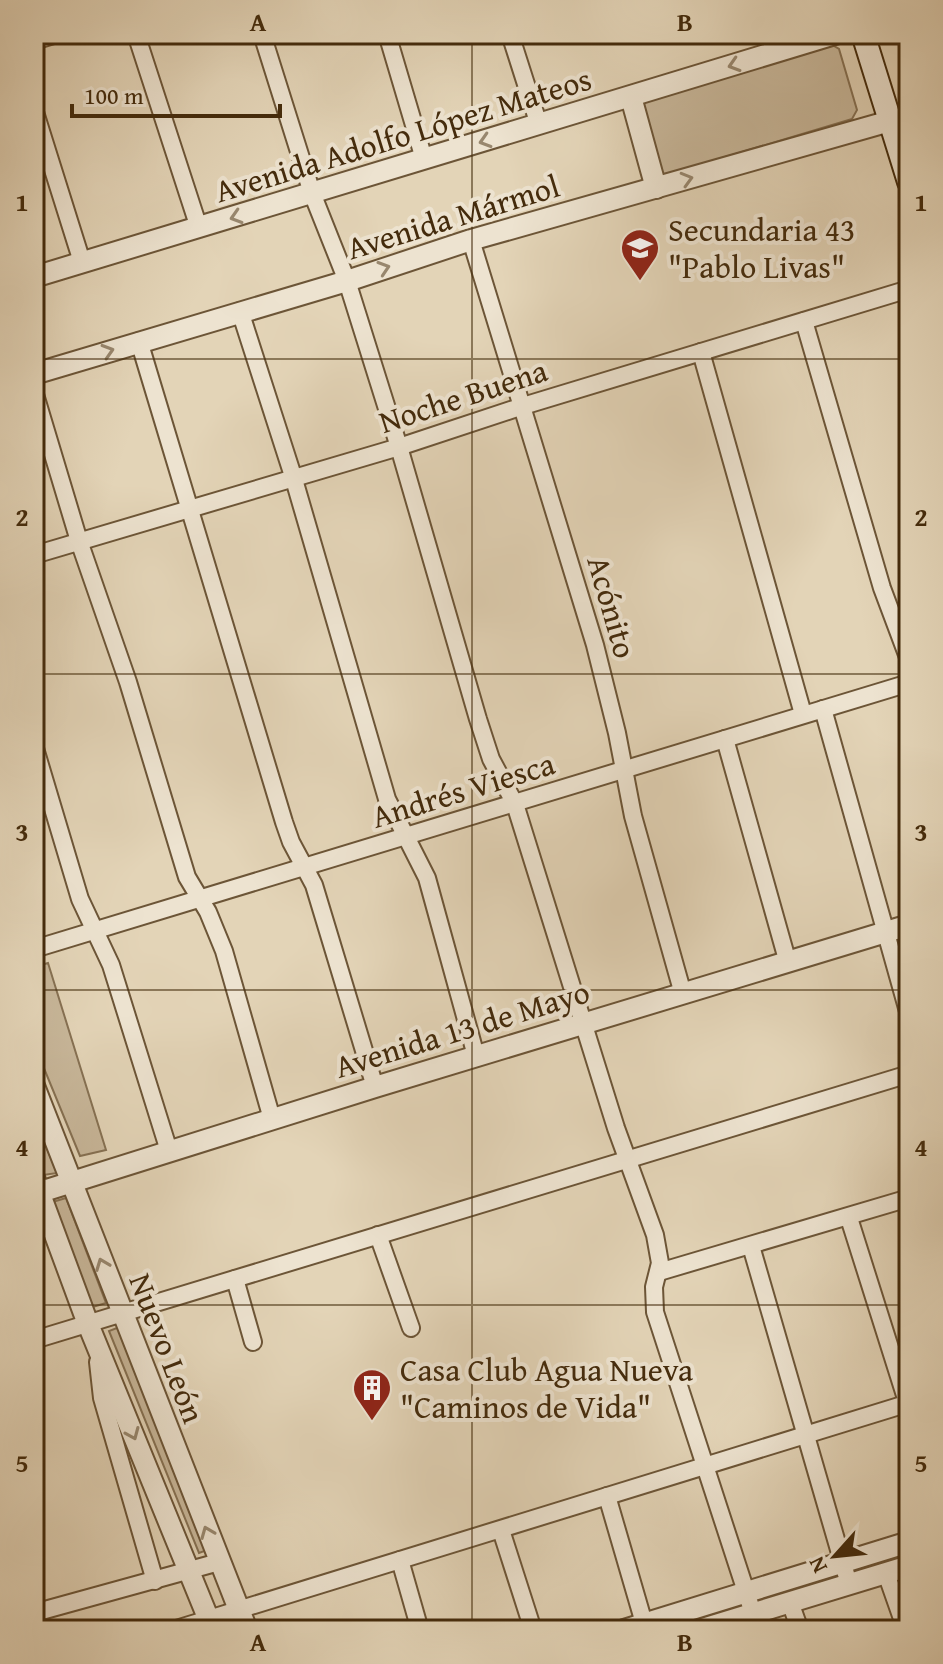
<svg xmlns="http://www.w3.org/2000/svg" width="943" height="1664" font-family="'Gentium Book Plus',serif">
<rect width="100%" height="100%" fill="#e3d4b7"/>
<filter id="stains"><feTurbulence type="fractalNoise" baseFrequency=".0025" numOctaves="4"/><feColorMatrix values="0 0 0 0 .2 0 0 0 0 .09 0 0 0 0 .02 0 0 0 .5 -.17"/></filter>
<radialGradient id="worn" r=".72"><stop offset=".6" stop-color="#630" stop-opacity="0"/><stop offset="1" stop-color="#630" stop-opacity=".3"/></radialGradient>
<!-- green -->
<g fill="#c8b79a" stroke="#867153" stroke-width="2">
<path d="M829 43 839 49 857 110 852 119 662 176 641 102Z"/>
<path d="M48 963 106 1150 80 1156 34 1044V967Z"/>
<path d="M34 1117 57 1173 37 1176 34 1169Z"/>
<path d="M66 1198 106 1303 89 1308 49 1203Z"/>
<path d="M122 1326 210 1549 199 1553 109 1331Z"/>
</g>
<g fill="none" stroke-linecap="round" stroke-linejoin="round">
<defs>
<g id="minor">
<path d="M136 34 199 228"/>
<path d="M262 34 312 193 347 281 399 447 478 719 491 759 515 804 616 1128 655 1235 660 1263 654 1287 655 1312 750 1604"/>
<path d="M387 34 424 159"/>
<path d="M510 34 539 125"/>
<path d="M34 41 57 34"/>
<path d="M34 109 82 262"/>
<path d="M471 240 595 645 617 733 633 816 683 994"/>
<path d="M240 311 293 476 387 799 427 878 476 1056"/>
<path d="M804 321 882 588 909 660"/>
<path d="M139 341 284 822 291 842 314 885 375 1087"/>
<path d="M701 352 803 714"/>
<path d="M34 391 79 541 128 682 187 877 208 912 224 951 272 1119"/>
<path d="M34 555 399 447 523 406 909 289"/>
<path d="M823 709 909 1015"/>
<path d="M725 739 788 963"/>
<path d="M34 745 80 899 111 965 169 1151"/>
<path d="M34 949 909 683"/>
<path d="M849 1218 909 1408"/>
<path d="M378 1235 411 1328"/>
<path d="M751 1246 846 1574"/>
<path d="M659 1272 909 1198"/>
<path d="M235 1279 253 1342"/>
<path d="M34 1340 909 1074"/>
<path d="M98 1362 102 1398 155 1581"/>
<path d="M607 1496 646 1630"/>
<path d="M501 1530 533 1630"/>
<path d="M400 1560 420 1630"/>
<path d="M886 1573 906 1630"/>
<path d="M790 1602 800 1630"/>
<path d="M34 1613 219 1562"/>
<path d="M173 1630 909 1403"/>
</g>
<g id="tertiary">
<path d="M631 97 656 188"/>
<path d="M34 277 835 34"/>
<path d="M34 374 347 281 471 240 890 121"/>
<path d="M34 1086 247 1630"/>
<path d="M34 1178 88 1324 213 1630"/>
<path d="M34 1194 375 1087 909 925"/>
<path d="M624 1630 909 1542"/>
<path d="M699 1630 909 1566"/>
</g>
<g id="secondary">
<path d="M863 34 909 182"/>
<path d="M908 34 909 38"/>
</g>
</defs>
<!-- minor casing -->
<use href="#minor" stroke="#6c5537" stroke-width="20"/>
<!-- tertiary casing -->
<use href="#tertiary" stroke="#6c5537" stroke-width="24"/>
<!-- secondary casing -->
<use href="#secondary" stroke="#442b0c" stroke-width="26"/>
<!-- minor -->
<use href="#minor" stroke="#ede3d0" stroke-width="16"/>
<!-- tertiary -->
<use href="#tertiary" stroke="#ede3d0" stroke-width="20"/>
<!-- secondary -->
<use href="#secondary" stroke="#ede3d0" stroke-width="22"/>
</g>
<!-- one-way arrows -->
<defs><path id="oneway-chevron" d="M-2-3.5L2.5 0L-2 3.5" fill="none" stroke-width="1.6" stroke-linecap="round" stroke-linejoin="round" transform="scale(2)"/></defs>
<g stroke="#98876e">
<use href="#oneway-chevron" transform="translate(734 65) rotate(163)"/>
<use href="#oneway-chevron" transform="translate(485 141) rotate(163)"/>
<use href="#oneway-chevron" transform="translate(687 179) rotate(-16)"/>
<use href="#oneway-chevron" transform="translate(236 217) rotate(163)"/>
<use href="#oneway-chevron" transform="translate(384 268) rotate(-18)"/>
<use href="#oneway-chevron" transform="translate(108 351) rotate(-17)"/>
<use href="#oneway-chevron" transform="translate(102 1264) rotate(-111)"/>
<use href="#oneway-chevron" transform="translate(133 1434) rotate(67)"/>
<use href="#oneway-chevron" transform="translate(207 1532) rotate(-112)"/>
</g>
<!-- grid -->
<path fill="none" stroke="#442b0c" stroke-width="2" stroke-opacity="0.55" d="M472 34V1630M34 359H909M34 674H909M34 990H909M34 1305H909"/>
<!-- icons -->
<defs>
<symbol id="school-pin" viewBox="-11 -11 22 30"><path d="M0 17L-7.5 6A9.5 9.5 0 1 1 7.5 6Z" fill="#8f2418" stroke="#ede3d0"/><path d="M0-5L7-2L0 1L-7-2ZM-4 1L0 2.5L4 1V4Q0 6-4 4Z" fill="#fff"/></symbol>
<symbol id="building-pin" viewBox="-11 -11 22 30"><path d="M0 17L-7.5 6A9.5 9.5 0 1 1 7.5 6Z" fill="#8f2418" stroke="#ede3d0"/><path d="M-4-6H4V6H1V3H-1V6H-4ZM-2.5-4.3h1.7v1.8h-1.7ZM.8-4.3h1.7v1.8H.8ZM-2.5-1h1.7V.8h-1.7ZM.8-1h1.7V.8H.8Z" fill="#fff"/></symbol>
</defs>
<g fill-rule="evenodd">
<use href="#school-pin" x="618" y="226" width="44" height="60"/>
<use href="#building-pin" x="350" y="1366" width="44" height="60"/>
</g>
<g text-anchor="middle" stroke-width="8" stroke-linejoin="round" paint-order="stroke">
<!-- street labels -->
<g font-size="32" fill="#442b0c" stroke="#ede3d0">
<text transform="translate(403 135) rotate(-17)" y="11">Avenida Adolfo López Mateos</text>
<text transform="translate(453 217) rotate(-17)" y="11">Avenida Mármol</text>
<text transform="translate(463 396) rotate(-18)" y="11">Noche Buena</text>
<text transform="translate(612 607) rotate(74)" y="11">Acónito</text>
<text transform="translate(463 790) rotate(-17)" y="11">Andrés Viesca</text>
<text transform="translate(462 1029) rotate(-17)" y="11">Avenida 13 de Mayo</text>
<text transform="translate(167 1348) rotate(69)" y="11">Nuevo León</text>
</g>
<!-- poi labels -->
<g font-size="32" fill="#442b0c" stroke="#ede3d0" text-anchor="start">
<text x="668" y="241">Secundaria 43<tspan x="668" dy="37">"Pablo Livas"</tspan></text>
<text x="400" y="1381">Casa Club Agua Nueva<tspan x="400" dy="37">"Caminos de Vida"</tspan></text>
</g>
</g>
<!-- margin -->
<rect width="943" height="1664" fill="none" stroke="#e3d4b7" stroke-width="88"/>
<!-- north arrow -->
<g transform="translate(835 1556) rotate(243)" stroke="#ede3d0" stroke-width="6" paint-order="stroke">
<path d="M0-6L14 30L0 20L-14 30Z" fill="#442b0c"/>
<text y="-12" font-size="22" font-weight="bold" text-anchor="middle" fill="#442b0c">N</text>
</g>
<!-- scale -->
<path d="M72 104v12h208v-12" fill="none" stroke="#442b0c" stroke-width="4"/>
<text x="84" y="104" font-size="24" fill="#442b0c" stroke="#ede3d0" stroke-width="6" paint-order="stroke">100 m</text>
<rect x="44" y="44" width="855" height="1576" fill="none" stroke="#442b0c" stroke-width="3"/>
<g font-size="26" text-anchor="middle" font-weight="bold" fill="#442b0c">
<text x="258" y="31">A</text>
<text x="685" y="31">B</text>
<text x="22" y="211">1</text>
<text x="921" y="211">1</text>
<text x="22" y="526">2</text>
<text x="921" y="526">2</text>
<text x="22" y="841">3</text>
<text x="921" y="841">3</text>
<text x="22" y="1156">4</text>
<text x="921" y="1156">4</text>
<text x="22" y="1472">5</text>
<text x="921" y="1472">5</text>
<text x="258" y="1651">A</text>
<text x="685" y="1651">B</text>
</g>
<rect width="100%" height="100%" filter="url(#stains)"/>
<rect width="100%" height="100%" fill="url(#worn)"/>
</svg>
